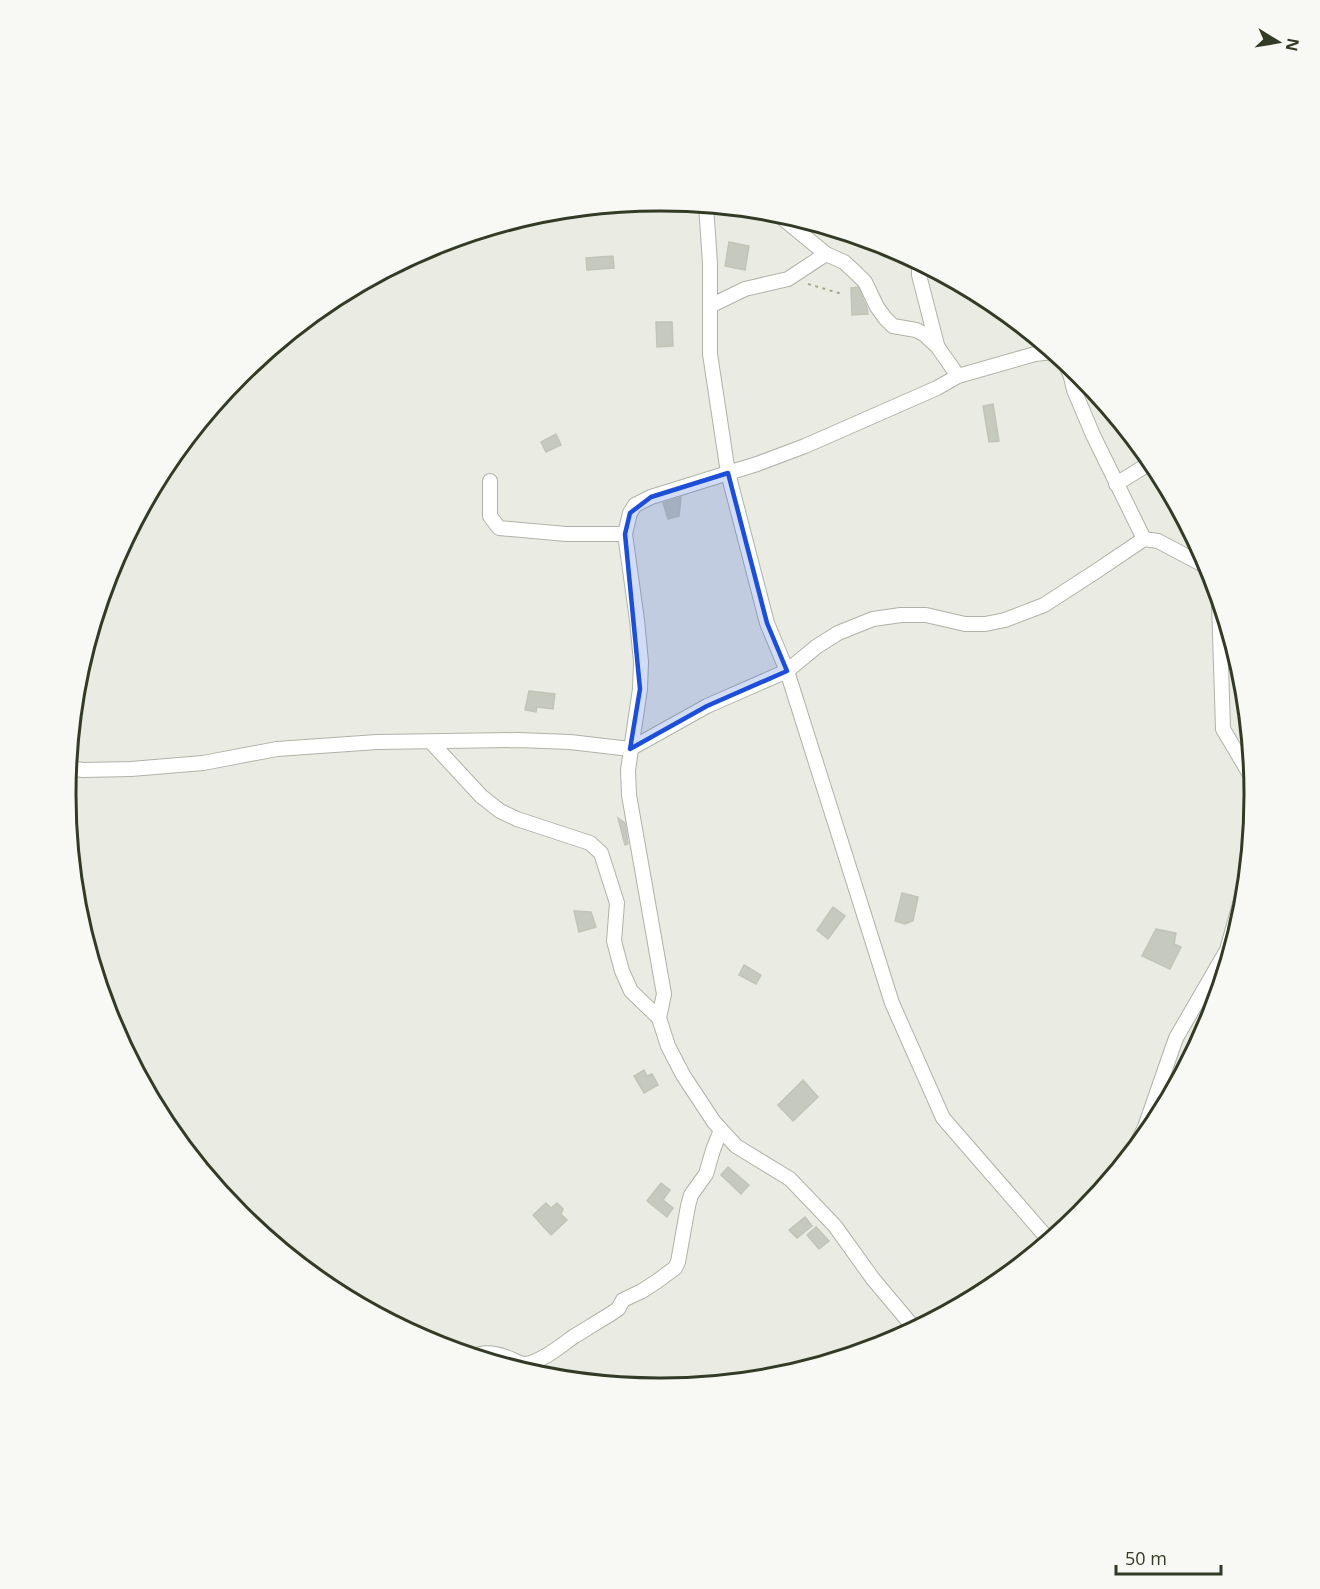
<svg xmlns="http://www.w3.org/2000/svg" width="1320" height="1589" font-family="'Open Sans',sans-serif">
<rect width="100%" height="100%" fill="#eaece4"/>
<!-- building -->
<g fill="#c6c9bd" stroke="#c1c5b7" stroke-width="1.5">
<path d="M729 242 749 246 745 270 725 266Z"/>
<path d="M613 256 614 268 587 270 586 258Z"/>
<path d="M858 287 867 308 868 314 852 315 851 288Z"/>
<path d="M656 322H672L673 346 657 347Z"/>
<path d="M993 404 999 441 989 442 983 406Z"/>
<path d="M556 434 561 445 546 452 541 442Z"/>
<path d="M681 497 679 516 668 519 663 503Z"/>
<path d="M529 691 555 694 553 709 537 707 536 712 525 710Z"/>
<path d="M618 818 625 823 628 844 625 845Z"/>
<path d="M902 893 918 897 913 921 905 924 895 921Z"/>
<path d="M833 907 845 916 828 939 817 930Z"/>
<path d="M574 911 591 912 596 927 579 932Z"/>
<path d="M1156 929 1176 933 1174 944 1181 947 1170 969 1142 956Z"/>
<path d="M744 965 761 975 756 984 739 975Z"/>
<path d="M644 1070 647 1076 652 1074 658 1085 644 1093 634 1076Z"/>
<path d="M803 1080 818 1097 793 1121 778 1105Z"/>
<path d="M728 1167 749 1185 741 1194 721 1175Z"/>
<path d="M661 1183 670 1190 663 1200 673 1208 667 1217 647 1201Z"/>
<path d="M546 1203 551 1208 557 1203 563 1209 561 1214 567 1220 551 1235 533 1215Z"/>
<path d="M805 1217 812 1226 797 1238 789 1230Z"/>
<path d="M816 1227 829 1241 819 1249 807 1235Z"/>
</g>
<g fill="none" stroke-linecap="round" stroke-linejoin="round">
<defs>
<g id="minor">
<path d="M706 205 710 264V354L728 473 767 623 787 671 892 1003 943 1118 1049 1240"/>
<path d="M775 212 826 254 844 262 856 273 865 282 877 307 885 318 893 326 916 330 924 334 937 346 958 376"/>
<path d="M919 262V275L937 345"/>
<path d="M710 306 745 289 788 279 826 254"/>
<path d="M1065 362 1071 377 1074 390 1093 435 1144 539"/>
<path d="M490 481V516L499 528 566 534H625"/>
<path d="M1116 484 1152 462"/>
<path d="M1219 602 1223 729 1252 778"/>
<path d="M431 742 481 796 500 811 517 819 590 843 601 853 617 903 614 941 622 971 631 991 659 1018"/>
<path d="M69 768 83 770 131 769 203 763 277 749 377 742 518 740 570 742 630 749 707 706 787 671 816 647 838 633 873 619 901 615H926L965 624H985L1005 620 1044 605 1095 572 1144 539 1158 541 1209 568"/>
<path d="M1134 1149 1145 1127 1176 1038 1227 950 1245 886"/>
<path d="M915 1329 873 1279 835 1226 790 1179 736 1146 714 1122 683 1075 668 1046 659 1018 664 994 629 795 628 770 640 689 641 662 637 620 625 534 630 513 635 505 651 497 757 464 805 446 937 388 958 376 1035 354 1053 352"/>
<path d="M476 1356C485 1350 502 1355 511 1359 516 1361 520 1364 525 1364 540 1363 561 1346 573 1337 585 1330 597 1322 609 1315L618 1309 623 1300 642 1291 656 1282 675 1268 678 1262 688 1206 691 1195 706 1174 713 1150 721 1130"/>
</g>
</defs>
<!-- minor casing -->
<use href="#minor" stroke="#afb3a7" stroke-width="16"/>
<!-- path -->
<g stroke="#9fac88" stroke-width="2" stroke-dasharray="3 4.5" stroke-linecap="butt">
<path d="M808 284 842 294"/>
<path d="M923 1319 945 1313"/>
</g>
<!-- minor -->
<use href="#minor" stroke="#fff" stroke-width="14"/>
</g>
<!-- marked area -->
<path fill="#1d4ed8" fill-opacity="0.2" stroke="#1d4ed8" stroke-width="4.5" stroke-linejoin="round" d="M728 473 767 623 787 671 707 706 630 749 640 689 625 534 630 513 651 497Z"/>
<!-- crop -->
<path d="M0 0H1320V1589H0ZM659 211H661A583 583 0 0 1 1244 794V795A583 583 0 0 1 661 1378H659A583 583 0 0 1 76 795V794A583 583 0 0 1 659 211Z" fill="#f8f9f4" fill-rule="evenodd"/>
<path fill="none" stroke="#333b26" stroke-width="3" d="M659 211H661A583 583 0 0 1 1244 794V795A583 583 0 0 1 661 1378H659A583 583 0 0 1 76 795V794A583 583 0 0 1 659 211Z"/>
<!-- north arrow -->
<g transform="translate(1278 42) rotate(101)" stroke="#f8f9f4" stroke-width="4.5" paint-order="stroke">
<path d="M0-4.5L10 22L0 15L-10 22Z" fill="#333b26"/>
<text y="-9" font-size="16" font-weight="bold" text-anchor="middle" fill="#333b26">N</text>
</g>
<!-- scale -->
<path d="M1116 1565v9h105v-9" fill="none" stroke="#333b26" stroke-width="3"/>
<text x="1125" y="1565" font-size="18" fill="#333b26" stroke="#f8f9f4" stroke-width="4.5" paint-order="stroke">50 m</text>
</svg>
